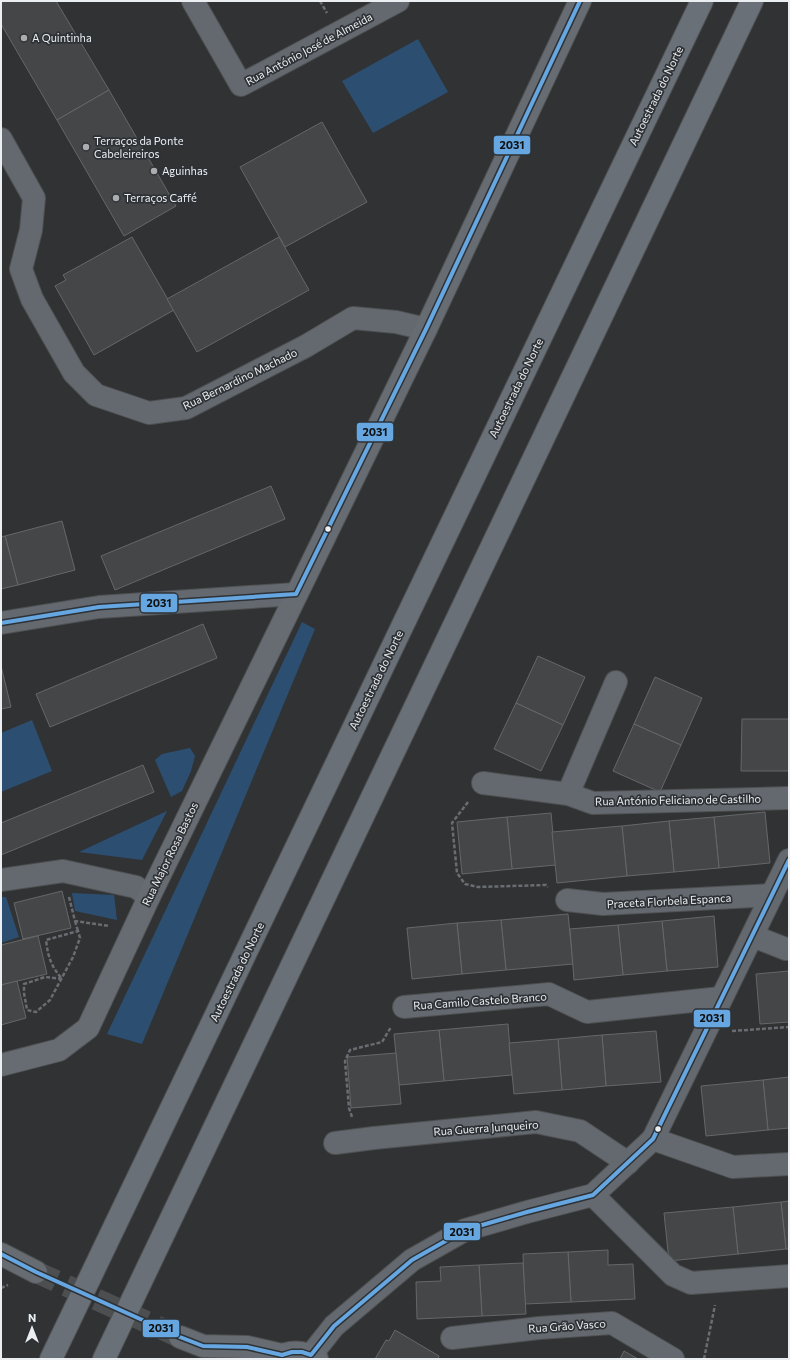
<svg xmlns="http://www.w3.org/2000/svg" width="790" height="1360" font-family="Commissioner,sans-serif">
<rect width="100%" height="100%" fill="#303234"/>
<!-- green -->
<g fill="#2c4f71">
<path d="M418 39 448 92 373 133 342 81Z"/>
<path d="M302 622 315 629 142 1044 107 1034Z"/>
<path d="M32 720 52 771 1 792V733Z"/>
<path d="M190 748 195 756 191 771 182 791 171 797 155 760 162 754Z"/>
<path d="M167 811 142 860 79 852Z"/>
<path d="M72 893 114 895 117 920 75 911Z"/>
<path d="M1 897H6L19 937 1 943Z"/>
</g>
<!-- building -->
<g fill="#454648" stroke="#656769">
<path d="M2 1H56L109 90 57 120 1 24V2Z"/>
<path d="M109 90 176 206 124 236 57 120Z"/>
<path d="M322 122 367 202 285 247 240 167Z"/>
<path d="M132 237 174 310 94 355 55 286 66 280 63 275Z"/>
<path d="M279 237 309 290 197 352 167 299Z"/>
<path d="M271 486 285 519 115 590 101 556Z"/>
<path d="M62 521 75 570 18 585 5 536Z"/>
<path d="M5 536 18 585 1 589V537Z"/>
<path d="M203 624 217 658 50 727 36 694Z"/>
<path d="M538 656 585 677 563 725 516 703Z"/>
<path d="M1 666 11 707 1 709Z"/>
<path d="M655 677 702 698 681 745 634 724Z"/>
<path d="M516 703 563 725 541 771 494 749Z"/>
<path d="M742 719H789V771H741Z"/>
<path d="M634 724 681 745 660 792 613 771Z"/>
<path d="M143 765 154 792 1 855V823Z"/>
<path d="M765 812 770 863 719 868 714 817Z"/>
<path d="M551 813 556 865 512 869 507 817Z"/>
<path d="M507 817 512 869 462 874 457 822Z"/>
<path d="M714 817 719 868 674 872 669 821Z"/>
<path d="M669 821 674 872 627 876 622 826Z"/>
<path d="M622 826 627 876 557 883 552 832Z"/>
<path d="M62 891 71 928 23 939 14 903Z"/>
<path d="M568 914 573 964 506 970 501 920Z"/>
<path d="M714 916 718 967 667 971 662 921Z"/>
<path d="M501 920 506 970 462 974 457 923Z"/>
<path d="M662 921 667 971 623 975 618 925Z"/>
<path d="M457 923 462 974 412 979 407 928Z"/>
<path d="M618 925 623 975 574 980 570 929Z"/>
<path d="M38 936 47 974 1 985V945Z"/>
<path d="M789 971V1022L760 1024 756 974Z"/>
<path d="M17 981 26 1018 1 1025V985Z"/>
<path d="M508 1024 512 1075 444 1081 439 1030Z"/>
<path d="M439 1030 444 1081 399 1085 394 1034Z"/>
<path d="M656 1031 661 1082 606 1086 602 1035Z"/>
<path d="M602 1035 606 1086 562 1090 558 1039Z"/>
<path d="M558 1039 562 1090 514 1094 509 1043Z"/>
<path d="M396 1053 401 1104 351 1108 347 1057Z"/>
<path d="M789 1077V1128L768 1130 763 1080Z"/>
<path d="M763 1080 768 1130 706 1136 701 1086Z"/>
<path d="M789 1201V1249H786L781 1202Z"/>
<path d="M781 1202 786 1249 738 1254 733 1207Z"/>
<path d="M733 1207 738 1254 669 1261 664 1213Z"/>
<path d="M608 1250V1265L633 1264 635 1299 571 1302 568 1252Z"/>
<path d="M568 1252 571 1302 525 1304 523 1254Z"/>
<path d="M523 1263 526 1314 482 1316 479 1265Z"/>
<path d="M479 1265 482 1316 417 1319 416 1282 441 1281 440 1267Z"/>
<path d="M395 1330 439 1356 438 1359H375L386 1340 389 1341Z"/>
<path d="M624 1351 638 1359H620Z"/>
</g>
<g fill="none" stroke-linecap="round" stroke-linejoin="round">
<!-- secondary-tunnel -->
<path stroke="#4c4e50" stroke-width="22" stroke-dasharray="22 11" stroke-linecap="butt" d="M36 1272 180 1337"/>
<defs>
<g id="street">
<path d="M193 1 241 85 398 1"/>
<path d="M1 139 34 198 31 230 21 269 32 299 74 373 96 395 149 413 186 408 306 346 353 318 396 322 426 329"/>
<path d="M1 623 99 607 296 594"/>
<path d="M483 783 568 794 593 803 789 798"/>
<path d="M568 794 616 682"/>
<path d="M1 880 63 871 136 887 149 897"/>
<path d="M567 900 603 904 772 895"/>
<path d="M753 936 786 949H789"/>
<path d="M404 1007 549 994 587 1012 721 998"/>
<path d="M653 1139 733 1167 789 1164"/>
<path d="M335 1143 374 1138 536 1122 580 1131 628 1163"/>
<path d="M593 1195 673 1275 691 1283 789 1276"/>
<path d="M452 1338 539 1328 612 1323 673 1359"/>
<path d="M311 1355 334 1326 412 1260 465 1230 527 1212 593 1195 653 1139 789 860"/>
</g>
<g id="secondary">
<path d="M1 1065 59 1050 88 1028 149 897 426 329 580 1"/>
<path d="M1 1254 36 1272"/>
<path d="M180 1337 203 1346 247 1347 282 1355"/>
<path d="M274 1359C288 1351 302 1350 317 1359"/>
</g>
<g id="highway">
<path d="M51 1359 702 1"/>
<path d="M104 1359 752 1"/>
</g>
</defs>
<!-- street casing -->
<use href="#street" stroke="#4f5051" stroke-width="24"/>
<!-- secondary casing -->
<use href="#secondary" stroke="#4f5051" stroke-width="24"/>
<!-- highway casing -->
<use href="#highway" stroke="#4f5051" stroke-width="24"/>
<!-- path -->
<g stroke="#696d71" stroke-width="2.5" stroke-dasharray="4 2" stroke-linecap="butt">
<path d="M320 1 327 13"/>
<path d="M468 802 452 823 457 873 465 884 478 887 546 885 548 887"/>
<path d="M69 897 75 921 109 926"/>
<path d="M75 921 78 931"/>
<path d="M62 979 45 977 24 984V993L27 1010 36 1012 50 1000 73 957 80 938 78 931 46 940C48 957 51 966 62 979"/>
<path d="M732 1031 789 1027"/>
<path d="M352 1117 349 1108 345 1061 350 1050 382 1042 391 1027"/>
<path d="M1 1288 8 1285"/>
<path d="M704 1359 715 1305"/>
</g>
<!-- street -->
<use href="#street" stroke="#646970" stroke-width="22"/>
<!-- secondary -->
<use href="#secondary" stroke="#666c72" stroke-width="22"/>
<!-- highway -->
<use href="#highway" stroke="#697078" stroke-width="22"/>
<defs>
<g id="bus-1">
<path d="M1 623 99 607 296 594 426 329 580 1"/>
<path d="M1 1254 36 1272 180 1337 203 1346 247 1347 282 1355 292 1352H302L311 1355 334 1326 412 1260 465 1230 527 1212 593 1195 653 1139 789 860"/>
</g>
</defs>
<!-- bus-1 casing -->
<use href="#bus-1" stroke="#2e3236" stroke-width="7"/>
<!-- bus-1 -->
<use href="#bus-1" stroke="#66a7e1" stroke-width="4"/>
</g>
<!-- markers -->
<g fill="#aaadaf" stroke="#2e3236" stroke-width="1.5">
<circle cx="24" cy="38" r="4"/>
<circle cx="86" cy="147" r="4"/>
<circle cx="154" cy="171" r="4"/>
<circle cx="116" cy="198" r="4"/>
</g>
<g fill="#eceff1" stroke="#2e3236" stroke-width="1.5">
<circle cx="328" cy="529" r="3.5"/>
<circle cx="658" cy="1129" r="3.5"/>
</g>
<g text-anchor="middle" stroke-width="3.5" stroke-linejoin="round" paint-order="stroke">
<!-- poi labels -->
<g font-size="11" fill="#eceff1" stroke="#2e3236" text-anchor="start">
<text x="32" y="42">A Quintinha</text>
<text x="94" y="145">Terraços da Ponte<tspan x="94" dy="13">Cabeleireiros</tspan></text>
<text x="162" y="175">Aguinhas</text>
<text x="124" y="202">Terraços Caffé</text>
</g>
<!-- street labels -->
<g font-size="11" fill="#eceff1" stroke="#2e3236">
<text transform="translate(309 49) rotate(-28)" y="4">Rua António José de Almeida</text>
<text transform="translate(656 96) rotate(-64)" y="4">Autoestrada do Norte</text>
<text transform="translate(240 379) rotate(-26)" y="4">Rua Bernardino Machado</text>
<text transform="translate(516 388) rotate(-64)" y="4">Autoestrada do Norte</text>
<text transform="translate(376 680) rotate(-64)" y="4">Autoestrada do Norte</text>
<text transform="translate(678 800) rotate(-1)" y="4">Rua António Feliciano de Castilho</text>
<text transform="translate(170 854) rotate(-64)" y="4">Rua Major Rosa Bastos</text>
<text transform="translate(669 901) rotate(-3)" y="4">Praceta Florbela Espanca</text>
<text transform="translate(237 972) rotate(-64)" y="4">Autoestrada do Norte</text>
<text transform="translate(480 1001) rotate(-4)" y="4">Rua Camilo Castelo Branco</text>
<text transform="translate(486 1128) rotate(-4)" y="4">Rua Guerra Junqueiro</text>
<text transform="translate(567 1326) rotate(-4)" y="4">Rua Grão Vasco</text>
</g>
</g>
<g stroke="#2e3236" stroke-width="1.5">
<rect x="493" y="135" width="38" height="20" rx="4" fill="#66a7e1"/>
<rect x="356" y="422" width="38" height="20" rx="4" fill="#66a7e1"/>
<rect x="140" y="593" width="38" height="20" rx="4" fill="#66a7e1"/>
<rect x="693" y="1009" width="38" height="19" rx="4" fill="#66a7e1"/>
<rect x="443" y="1222" width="38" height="19" rx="4" fill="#66a7e1"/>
<rect x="142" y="1319" width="38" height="19" rx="4" fill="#66a7e1"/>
</g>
<g font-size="11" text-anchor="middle" font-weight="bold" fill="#111">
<text x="512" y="149">2031</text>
<text x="375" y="436">2031</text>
<text x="159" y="607">2031</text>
<text x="712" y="1022">2031</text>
<text x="462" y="1236">2031</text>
<text x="161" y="1332">2031</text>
</g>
<!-- border -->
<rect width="790" height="1360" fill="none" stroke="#eceff1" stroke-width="4"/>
<!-- north arrow -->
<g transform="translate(32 1328)" stroke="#2e3236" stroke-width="3" paint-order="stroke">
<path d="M0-3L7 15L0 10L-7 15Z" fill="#eceff1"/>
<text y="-6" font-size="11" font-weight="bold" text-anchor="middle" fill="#eceff1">N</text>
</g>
</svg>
